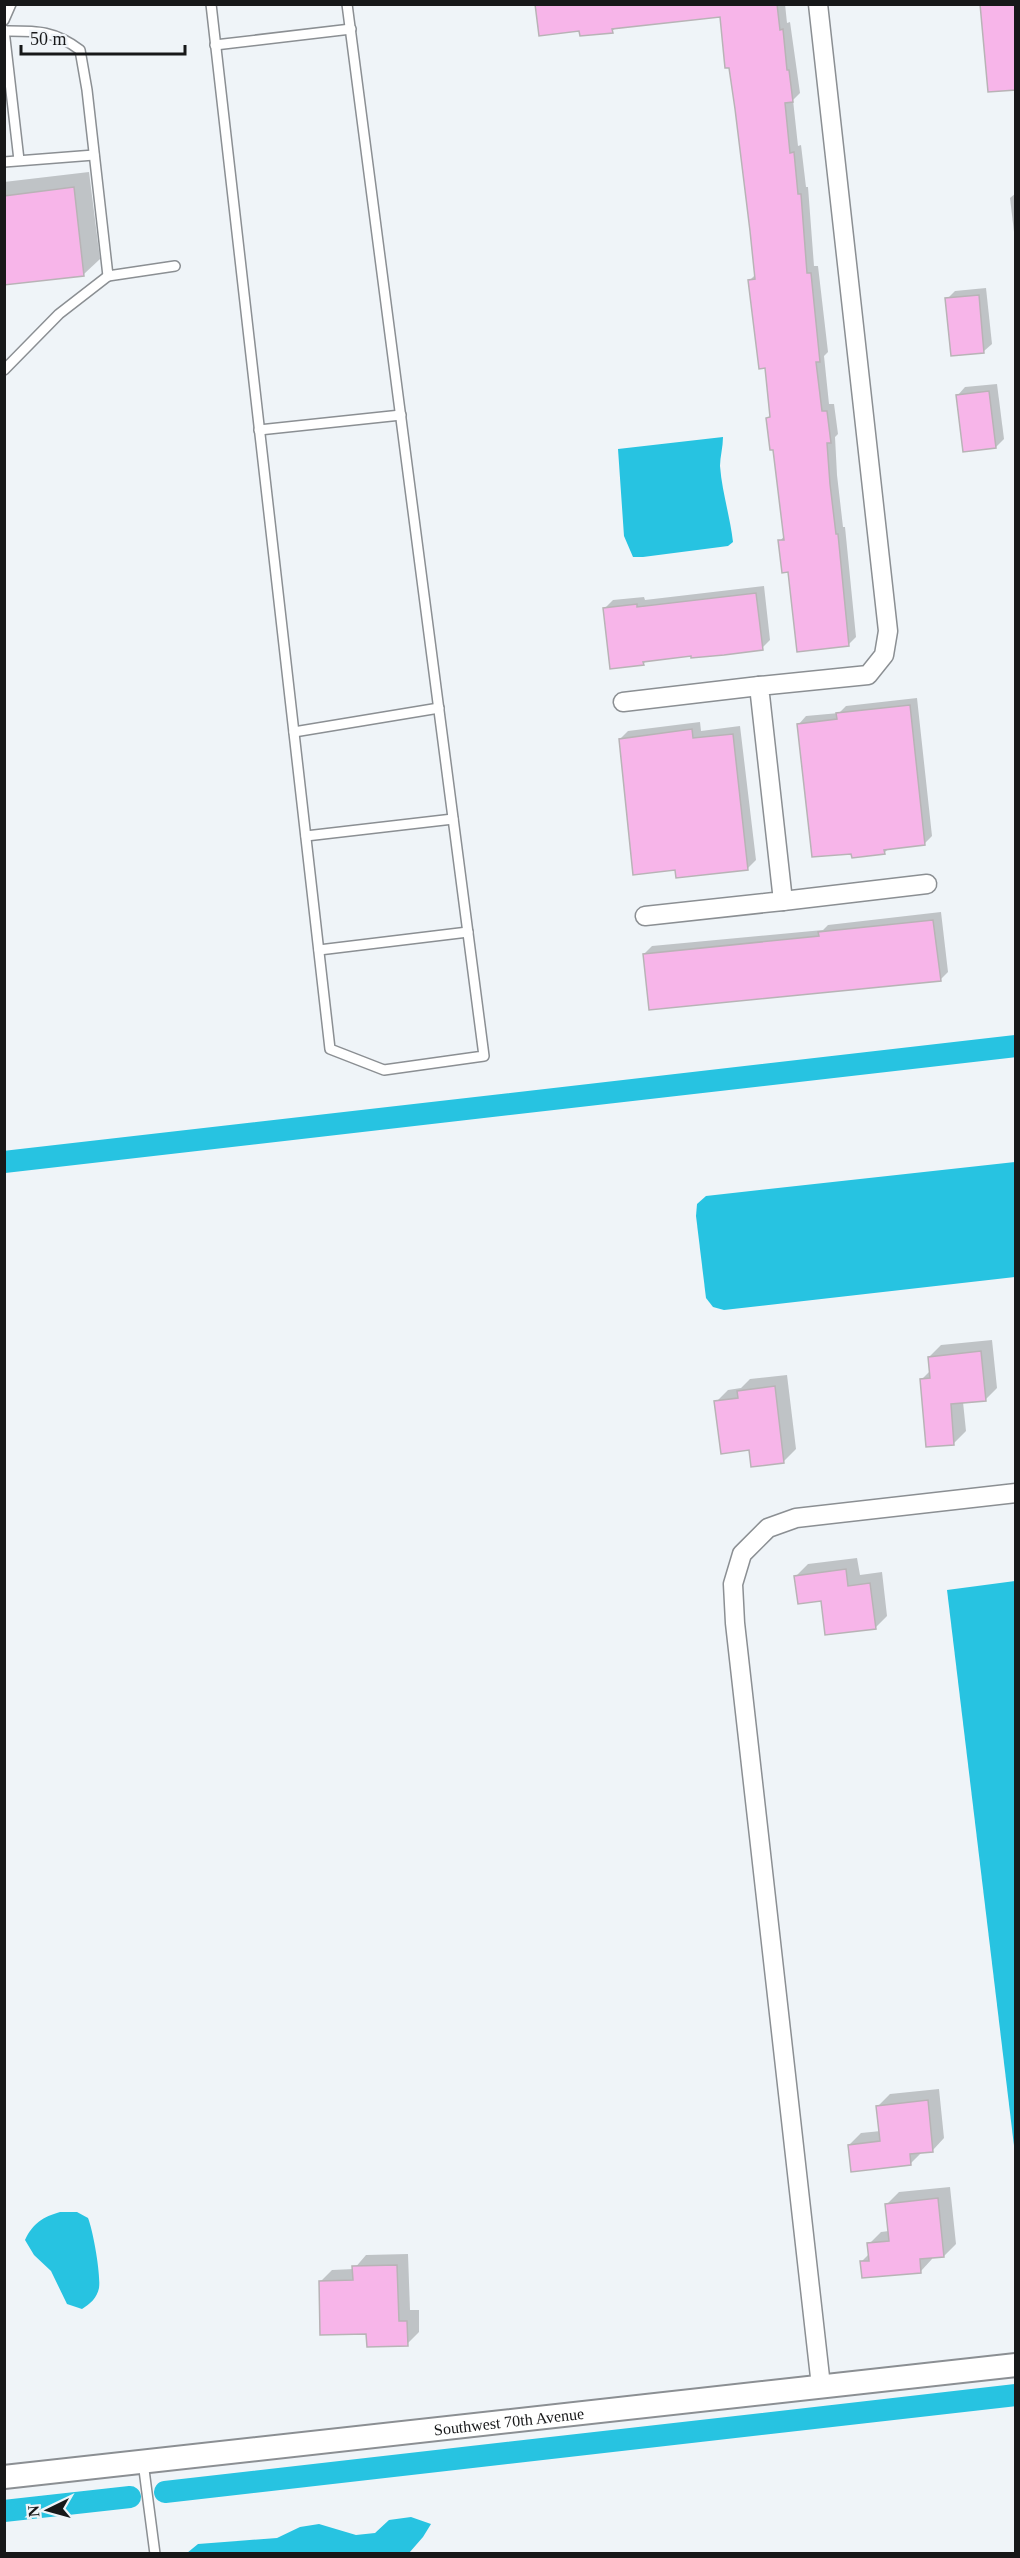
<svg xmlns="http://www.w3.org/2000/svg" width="1020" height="2558" font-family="Georgia,serif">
<rect width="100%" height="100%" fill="#eff4f8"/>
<!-- water -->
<g fill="#27c3e1">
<path d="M723 437C723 447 720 457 720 466 722 492 730 516 733 542L728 546 643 557H633L624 536 618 449Z"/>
<path d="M1015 1162V1277L724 1310 713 1307 706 1298 696 1216 697 1204 706 1196Z"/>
<path d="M1015 1581H1016L1015 2154 947 1590Z"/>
<path d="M60 2212H77L88 2218C93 2230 101 2275 99 2288 97 2298 90 2304 82 2309L67 2304 51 2271 34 2255 25 2240C33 2223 43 2217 60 2212Z"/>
<path d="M411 2517 431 2524 423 2537 409 2553H187L198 2544 277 2538 300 2527 319 2524 356 2535 375 2533 389 2520Z"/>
</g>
<!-- shadow -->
<g fill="#0003">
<path d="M537 4H785L787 23 790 22 800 93 793 100 798 146 801 145 806 187H808L814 266H818L828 352 824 356 829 404H834L838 434 835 437 837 475 843 527H845L856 637 848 645 789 570 780 541 785 535 774 448 768 418 772 414 766 366 750 280 756 274 737 108 721 15 617 27 612 31 581 29Z"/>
<path d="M89 172 100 259 84 274 4 284V182Z"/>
<path d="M1016 193V232H1014L1010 198Z"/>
<path d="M986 288 992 344 984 351 947 299 955 291Z"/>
<path d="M997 384 1004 439 996 447 958 395 965 387Z"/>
<path d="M764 586 770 640 762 648 647 660 643 664 605 608 613 600 644 597 645 600Z"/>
<path d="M917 698 932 836 925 843 889 848 884 853 799 724 806 716 839 713 846 706Z"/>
<path d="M700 722 701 731 740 726 756 860 748 868 677 876 676 869 620 739 628 731Z"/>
<path d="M941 912 948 972 940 980 644 954 652 946 823 930 828 925Z"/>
<path d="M992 1340 997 1388 985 1400 963 1402 966 1431 954 1443 921 1380 931 1370 929 1357 941 1345Z"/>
<path d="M787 1375 796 1449 784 1461 750 1448 716 1402 728 1390 741 1388 750 1379Z"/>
<path d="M857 1558 860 1575 882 1572 887 1616 875 1628 822 1599 796 1576 808 1564Z"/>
<path d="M939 2089 944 2138 933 2150 923 2151 910 2164 849 2145 861 2133 881 2131 878 2106 890 2094Z"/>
<path d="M950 2187 956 2244 944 2256 932 2257V2259L921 2271 861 2262 870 2253 869 2244 881 2232 889 2231 887 2204 899 2192Z"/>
<path d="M408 2254 410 2310H419V2332L407 2344 368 2332 320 2282 332 2270 354 2269 366 2255Z"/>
</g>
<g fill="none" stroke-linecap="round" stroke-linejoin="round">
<!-- canal -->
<g stroke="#27c3e1" stroke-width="22">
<path d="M4 1162 1016 1046"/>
<path d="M165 2492 1016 2395"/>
<path d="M4 2511 130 2497"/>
</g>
</g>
<!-- building -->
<g fill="#f7b5e9" stroke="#b8b3b6" stroke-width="1.5">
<path d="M535 4H777L780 30 783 29 787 70H789L793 102 785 103 790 153 794 152 798 194H801L807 273H811L820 362H816L822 411H827L831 443H827L830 484 836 534H838L849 646 797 652 788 572 782 573 778 540H784L773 450H770L766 418 770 417 765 368 759 369 748 280 755 279 750 231 735 109 729 68H725L720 17 612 29 613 33 580 36 579 31 539 36Z"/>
<path d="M980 4H1016V90L988 92Z"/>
<path d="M74 187 84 276 4 285V196Z"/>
<path d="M979 295 984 353 951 356 945 298Z"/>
<path d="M989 391 996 448 963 452 956 395Z"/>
<path d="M756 593 763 650 724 655 691 658V656L643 662 644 665 610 669 603 608 637 604V607Z"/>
<path d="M910 705 925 845 884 850 885 854 852 858 851 854 812 857 797 724 837 719 836 713Z"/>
<path d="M692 729 693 738 733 734 748 870 676 878 675 870 633 875 619 739Z"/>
<path d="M933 920 941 981 649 1010 643 954 819 936 818 932Z"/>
<path d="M981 1351 986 1401 951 1404 954 1445 926 1447 920 1379 930 1378 928 1357Z"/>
<path d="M775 1386 784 1463 751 1467 749 1450 721 1454 714 1401 738 1398 737 1391Z"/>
<path d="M846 1569 848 1586 870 1583 876 1629 825 1635 821 1601 798 1604 794 1576Z"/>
<path d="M928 2100 933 2152 910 2154 911 2165 851 2172 848 2145 880 2141 876 2106Z"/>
<path d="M938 2198 944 2257 920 2259 921 2273 862 2278 860 2261H869L867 2243 889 2241 885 2204Z"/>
<path d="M397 2265 399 2321H407L408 2346 367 2347 366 2334 320 2335 319 2281 353 2280 352 2266Z"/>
</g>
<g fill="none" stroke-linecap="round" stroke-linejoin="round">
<defs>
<g id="service">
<path d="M211 4 330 1049 384 1070 484 1056 347 4"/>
<path d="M4 20 11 4"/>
<path d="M4 30 19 160"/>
<path d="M4 31C36 31 54 30 80 50L87 90 108 276 175 266"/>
<path d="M215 45 351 29"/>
<path d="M4 162 94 155"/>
<path d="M4 370 59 314 108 276"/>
<path d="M259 430 401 415"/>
<path d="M294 732 439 708"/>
<path d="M306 836 453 819"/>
<path d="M319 950 468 932"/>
<path d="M143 2462 155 2554"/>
</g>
<g id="minor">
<path d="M623 702 759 686"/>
<path d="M783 901 927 884"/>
<path d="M645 916 783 901 759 686 868 675 884 655 888 631 818 4"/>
<path d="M821 2386 735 1623 733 1584 742 1554 768 1528 796 1518 1016 1493"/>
</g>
<g id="tertiary">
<path id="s1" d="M4 2477 1016 2365"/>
</g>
</defs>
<!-- service casing -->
<use href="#service" stroke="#8b8f93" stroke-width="12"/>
<!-- minor casing -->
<use href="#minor" stroke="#8b8f93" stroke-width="21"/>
<!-- tertiary casing -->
<use href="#tertiary" stroke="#8b8f93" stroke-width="26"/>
<!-- service -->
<use href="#service" stroke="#fff" stroke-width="9"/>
<!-- minor -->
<use href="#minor" stroke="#fff" stroke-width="18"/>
<!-- tertiary -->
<use href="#tertiary" stroke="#fff" stroke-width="22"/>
</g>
<g text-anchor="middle" stroke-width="4.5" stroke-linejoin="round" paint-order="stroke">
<!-- street labels -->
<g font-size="16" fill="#171819" stroke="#eff4f8">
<text dy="6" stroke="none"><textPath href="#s1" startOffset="508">Southwest 70th Avenue</textPath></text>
</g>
</g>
<!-- border -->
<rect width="1020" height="2558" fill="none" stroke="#171819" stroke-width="12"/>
<!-- north arrow -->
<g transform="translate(48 2510) rotate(265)" stroke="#eff4f8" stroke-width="4.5" paint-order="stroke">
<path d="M0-4.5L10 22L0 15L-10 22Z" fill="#171819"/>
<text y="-9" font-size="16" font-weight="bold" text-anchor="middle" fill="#171819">N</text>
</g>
<!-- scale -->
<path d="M21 45v9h164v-9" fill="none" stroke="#171819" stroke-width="3"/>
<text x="30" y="45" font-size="18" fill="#171819" stroke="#eff4f8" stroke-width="4.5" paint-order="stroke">50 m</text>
</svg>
